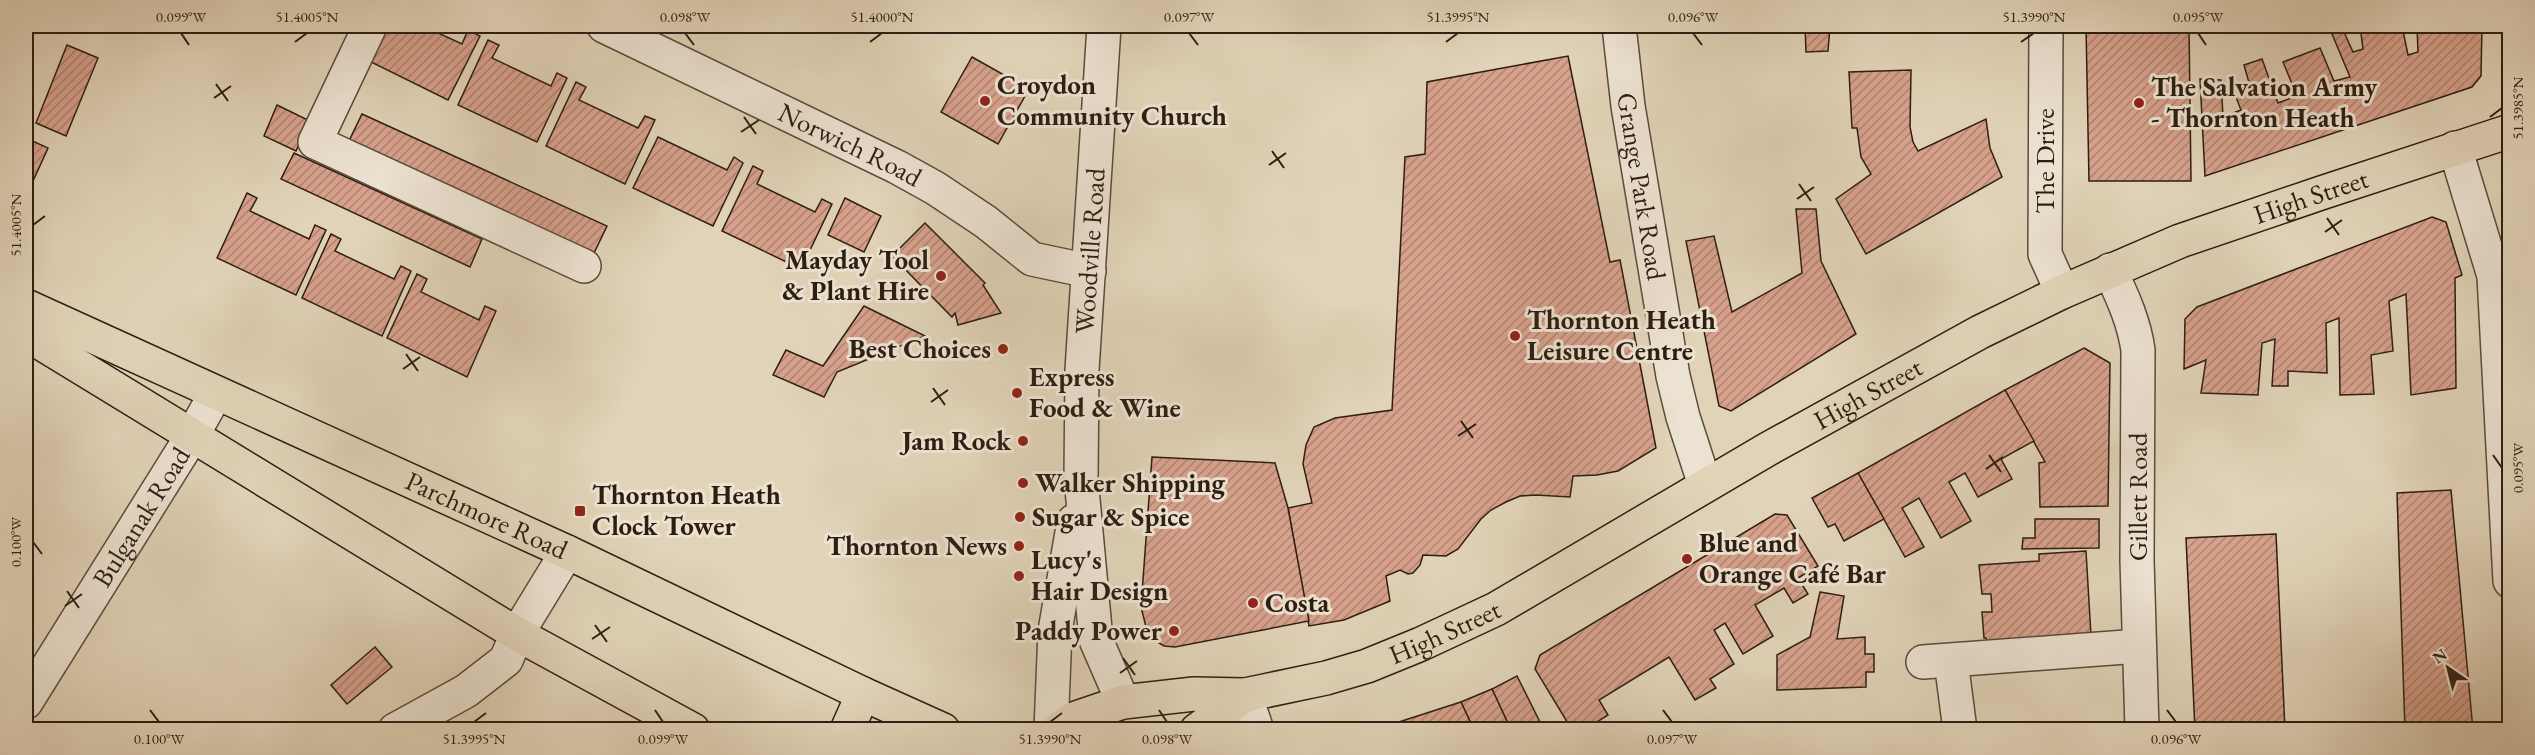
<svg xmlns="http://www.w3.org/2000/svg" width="2535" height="755" font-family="'EB Garamond',serif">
<defs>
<pattern id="building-hatch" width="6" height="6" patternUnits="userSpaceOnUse" patternTransform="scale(1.5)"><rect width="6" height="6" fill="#d7a18c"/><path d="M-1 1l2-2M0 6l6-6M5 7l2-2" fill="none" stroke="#af8371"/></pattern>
</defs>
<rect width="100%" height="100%" fill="#e1d3b8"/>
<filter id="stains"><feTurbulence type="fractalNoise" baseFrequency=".00333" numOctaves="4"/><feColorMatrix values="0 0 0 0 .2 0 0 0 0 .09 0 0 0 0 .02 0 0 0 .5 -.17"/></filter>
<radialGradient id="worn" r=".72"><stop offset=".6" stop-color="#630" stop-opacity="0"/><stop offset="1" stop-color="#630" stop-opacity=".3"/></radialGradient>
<!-- building -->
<g fill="url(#building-hatch)" stroke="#2d1e12" stroke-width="1.5">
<path d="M386 26H423L462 44 468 30 480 36 448 100 369 61Z"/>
<path d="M1805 26H1830L1828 51 1806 52Z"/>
<path d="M1921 26H1985V33L1921 32Z"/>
<path d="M2086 26H2189L2191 181H2089Z"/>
<path d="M2360 26H2402L2408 55 2418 52 2417 26H2482L2481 76 2472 87 2205 176 2200 79 2221 80 2223 117 2241 110 2234 92 2250 86 2244 65 2262 59 2278 103 2297 96 2283 62 2320 48 2334 81 2350 77 2332 34 2343 30 2353 52 2363 49Z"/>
<path d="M488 40 499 45 492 58 551 86 557 73 567 78 537 142 458 105Z"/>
<path d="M67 45 98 58 66 136 36 123Z"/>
<path d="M1568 56 1610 262 1620 260 1656 448 1618 471 1597 475 1573 476 1570 497 1536 495 1520 496 1506 502 1491 510 1481 519 1458 549 1446 556 1423 555 1420 565 1413 573 1408 574 1400 570 1386 576 1390 601 1344 620 1309 626 1288 508 1312 503 1303 464 1306 445 1314 427 1335 418 1392 410 1405 157 1425 154 1427 82Z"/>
<path d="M972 57 1029 89 998 144 941 112Z"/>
<path d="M1911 70 1910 127 1913 142 1918 151 1986 119 1990 148 2002 177 1866 254 1836 199 1871 174 1861 157 1857 128H1852L1849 72Z"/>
<path d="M576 82 586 87 579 100 638 128 645 116 655 120 625 184 546 146Z"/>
<path d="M277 105 310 121 296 151 264 136Z"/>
<path d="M362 114 607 226 594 253 349 141Z"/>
<path d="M658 137 727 170 734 157 743 163 713 226 633 188Z"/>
<path d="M26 138 48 148 28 192 26 191Z"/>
<path d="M294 153 482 239 470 267 281 179Z"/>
<path d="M753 166 763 171 757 184 815 212 822 199 832 204 801 269 722 231Z"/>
<path d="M247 193 257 198 250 211 309 239 315 225 326 230 296 295 217 258Z"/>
<path d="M845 198 881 216 864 252 828 235Z"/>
<path d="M1796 209H1816L1821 261 1856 334 1731 411 1719 406 1686 241 1714 236 1732 312 1802 273Z"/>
<path d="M2432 217 2446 222 2462 275 2455 278 2456 388 2411 395 2406 294 2389 301 2393 351 2371 355 2374 394 2340 395 2339 318 2326 323 2327 373 2288 371V386H2272L2275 339 2262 343 2258 395 2201 393 2206 360 2184 369 2185 319 2197 307Z"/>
<path d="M925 223 985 283 983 285 1001 313 958 325 955 313 952 317 892 256Z"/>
<path d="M331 234 341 239 335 251 394 279 401 266 411 271 382 336 302 298Z"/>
<path d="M417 274 427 279 421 292 479 320 485 306 496 311 467 377 387 338Z"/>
<path d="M864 306 925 336 837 372 824 397 773 375 786 350 823 366Z"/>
<path d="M2084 348 2110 363 2108 506 2040 507 2039 463 2045 462 2005 390Z"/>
<path d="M2005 390 2034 441 2001 459 2012 479 1978 497 1965 473 1949 482 1971 521 1941 538 1919 498 1902 508 1924 547 1905 557 1858 473Z"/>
<path d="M1152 457 1275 463 1288 508 1309 621 1175 647 1164 646 1154 640 1147 631 1141 607Z"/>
<path d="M1858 473 1884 519 1844 541 1835 524 1828 527 1812 498Z"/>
<path d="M2451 490 2473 730H2405L2397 493Z"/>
<path d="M1775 514 1787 515 1818 566 1798 578 1808 594 1793 603 1784 588 1755 605 1773 636 1743 654 1725 623 1714 630 1734 664 1710 679 1716 688 1695 700 1669 657 1599 700 1608 715 1592 725 1594 730H1572L1535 669 1540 655Z"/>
<path d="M2035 519H2099V548L2022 549 2023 538H2035Z"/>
<path d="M2276 534 2285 730H2195L2186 538Z"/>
<path d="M2086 551 2091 636 1987 641 1986 638H1984L1982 612H1992L1991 594H1982L1979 565 2039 561V554Z"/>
<path d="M1820 592 1844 596 1837 639 1865 637V654H1874V672H1866V687L1777 690V655L1810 637Z"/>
<path d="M375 647 392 667 347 704 331 685Z"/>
<path d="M1517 676 1542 726 1545 730H1511L1492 689Z"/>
<path d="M1492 689 1511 730H1474L1461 702Z"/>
<path d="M1461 702 1474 730H1374Z"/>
<path d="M1844 726V730H1803V727Z"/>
</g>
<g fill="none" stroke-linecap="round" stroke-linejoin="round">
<defs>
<g id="minor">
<path d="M370 26 315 142 584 266"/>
<path id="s1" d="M604 26 897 167 935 188 986 222 1032 259 1089 271"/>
<path d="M1104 26 1082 370 1081 478 1096 640 1123 702"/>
<path id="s2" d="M1619 26 1628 106 1673 376 1683 417 1705 485"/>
<path d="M2046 26 2045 254 2062 292"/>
<path d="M2455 148 2494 276 2510 581"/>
<path d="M2110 270C2122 296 2134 321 2138 350L2137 560 2142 730"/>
<path d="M1951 661 1960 730"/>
<path d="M1923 662 2139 646"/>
<path d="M1245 695 1257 730"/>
<path id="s3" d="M26 702 192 436 216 393"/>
<path d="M395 730 466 691 506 660 517 634 567 552"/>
<path d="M1051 730 1055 631 1074 521"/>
</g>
<g id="major">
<path id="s4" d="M26 306 567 552 863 694 943 730"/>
<path d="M26 334 517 634 693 730"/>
<path d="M847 730 863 694"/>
<path id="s5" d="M1057 730 1073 719 1123 702 1194 694 1245 695 1326 678 1367 666 1421 644 1496 609 1768 449 1980 332 2062 292 2180 241 2321 193 2510 131"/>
<path d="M1197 730 1245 695"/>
</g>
</defs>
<!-- minor casing -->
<use href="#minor" stroke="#5a4b3c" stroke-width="36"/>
<!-- major casing -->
<use href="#major" stroke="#2d1e12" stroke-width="36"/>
<!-- minor -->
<use href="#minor" stroke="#ece2d1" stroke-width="33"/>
<!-- major -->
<use href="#major" stroke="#e1d3b8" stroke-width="33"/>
</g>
<!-- ticks -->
<path fill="none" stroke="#2d1e12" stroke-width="2" d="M181 33 189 45M685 33 694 45M1189 33 1198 45M1693 33 1702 45M2198 33 2206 45M295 42 307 33M870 42 882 33M1446 42 1458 33M2021 42 2034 33M216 84 228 101M214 98 231 86M744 117 756 134M2490 117 2502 108M741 132 759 120M1272 151 1284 168M1269 165 1286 153M1799 184 1811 201M1797 199 1814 187M2327 218 2339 235M33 225 45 216M2325 232 2342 220M406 354 418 371M403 369 420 357M933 388 945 405M931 402 948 390M1461 421 1473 438M1458 436 1476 424M1989 455 2001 472M2493 455 2502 468M1986 469 2003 457M33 542 42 554M67 591 79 608M65 606 82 594M595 625 607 642M592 639 610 627M1123 658 1135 675M1120 673 1137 661M150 710 159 722M655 710 663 722M1159 710 1167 722M1663 710 1672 722M2167 710 2176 722M474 722 486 713M1050 722 1062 713"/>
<!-- markers -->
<g fill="#8f2418" stroke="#ece2d1" stroke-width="2">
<circle cx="985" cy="101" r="6"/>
<circle cx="2139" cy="103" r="6"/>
<circle cx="941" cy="276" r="6"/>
<circle cx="1515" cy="336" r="6"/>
<circle cx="1003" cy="349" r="6"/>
<circle cx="1017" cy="393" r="6"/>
<circle cx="1023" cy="441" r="6"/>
<circle cx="1023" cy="483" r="6"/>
<rect x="574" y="505" width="12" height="12" rx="3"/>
<circle cx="1020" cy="517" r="6"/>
<circle cx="1019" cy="546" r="6"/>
<circle cx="1687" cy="559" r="6"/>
<circle cx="1019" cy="576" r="6"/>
<circle cx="1253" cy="603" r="6"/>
<circle cx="1174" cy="631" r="6"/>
</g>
<g text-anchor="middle" stroke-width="6" stroke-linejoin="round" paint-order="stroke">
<!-- poi labels -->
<g font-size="27" font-weight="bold" fill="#2d1e12" stroke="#ece2d1" text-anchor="start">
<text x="997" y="94">Croydon<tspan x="997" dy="31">Community Church</tspan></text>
<text x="2151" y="96">The Salvation Army<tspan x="2151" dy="31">- Thornton Heath</tspan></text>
<text x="929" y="269" text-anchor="end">Mayday Tool<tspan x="929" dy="31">&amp; Plant Hire</tspan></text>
<text x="1527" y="329">Thornton Heath<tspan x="1527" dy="31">Leisure Centre</tspan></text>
<text x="991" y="358" text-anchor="end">Best Choices</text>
<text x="1029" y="386">Express<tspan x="1029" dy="31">Food &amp; Wine</tspan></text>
<text x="1011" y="450" text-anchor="end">Jam Rock</text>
<text x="1035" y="492">Walker Shipping</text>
<text x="592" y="504">Thornton Heath<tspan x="592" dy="31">Clock Tower</tspan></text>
<text x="1032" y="526">Sugar &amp; Spice</text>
<text x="1699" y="552">Blue and<tspan x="1699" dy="31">Orange Café Bar</tspan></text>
<text x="1007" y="555" text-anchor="end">Thornton News</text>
<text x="1031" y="569">Lucy's<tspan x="1031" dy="31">Hair Design</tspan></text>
<text x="1265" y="612">Costa</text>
<text x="1162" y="640" text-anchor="end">Paddy Power</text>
</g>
<!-- street labels -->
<g font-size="27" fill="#2d1e12" stroke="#ece2d1">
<text dy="9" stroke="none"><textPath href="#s1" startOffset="273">Norwich Road</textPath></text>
<text transform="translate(2045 161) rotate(-90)" y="9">The Drive</text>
<text dy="9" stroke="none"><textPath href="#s2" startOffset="162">Grange Park Road</textPath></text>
<text dy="9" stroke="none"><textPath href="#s5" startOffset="1377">High Street</textPath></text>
<text transform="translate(1090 251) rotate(-86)" y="9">Woodville Road</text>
<text dy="9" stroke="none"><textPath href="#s5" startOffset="891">High Street</textPath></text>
<text transform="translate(2138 497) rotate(-90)" y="9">Gillett Road</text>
<text dy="9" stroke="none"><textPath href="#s4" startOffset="506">Parchmore Road</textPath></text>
<text dy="9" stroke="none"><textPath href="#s3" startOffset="218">Bulganak Road</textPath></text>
<text dy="9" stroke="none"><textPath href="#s5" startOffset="405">High Street</textPath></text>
</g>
</g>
<!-- margin -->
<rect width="2535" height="755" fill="none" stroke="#e1d3b8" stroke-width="66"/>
<!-- north arrow -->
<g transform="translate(2448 668) rotate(325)" stroke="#ece2d1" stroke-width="4.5" paint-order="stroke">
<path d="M0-4.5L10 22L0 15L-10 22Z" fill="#2d1e12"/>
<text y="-9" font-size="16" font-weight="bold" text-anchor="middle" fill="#2d1e12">N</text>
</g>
<rect x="33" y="33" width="2469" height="689" fill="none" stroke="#2d1e12" stroke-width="2"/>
<g font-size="15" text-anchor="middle" fill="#2d1e12">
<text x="181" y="22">0.099°W</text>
<text x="307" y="22">51.4005°N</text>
<text x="685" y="22">0.098°W</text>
<text x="882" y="22">51.4000°N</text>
<text x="1189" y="22">0.097°W</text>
<text x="1458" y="22">51.3995°N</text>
<text x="1693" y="22">0.096°W</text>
<text x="2034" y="22">51.3990°N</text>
<text x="2198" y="22">0.095°W</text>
<text transform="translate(2518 108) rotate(-90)" y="5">51.3985°N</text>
<text transform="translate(16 225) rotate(-90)" y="5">51.4005°N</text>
<text transform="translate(2518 468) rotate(-90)" y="5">0.095°W</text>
<text transform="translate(16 542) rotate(-90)" y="5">0.100°W</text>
<text x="159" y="744">0.100°W</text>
<text x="474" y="744">51.3995°N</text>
<text x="663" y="744">0.099°W</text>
<text x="1050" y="744">51.3990°N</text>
<text x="1167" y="744">0.098°W</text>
<text x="1672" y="744">0.097°W</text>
<text x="2176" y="744">0.096°W</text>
</g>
<rect width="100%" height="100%" filter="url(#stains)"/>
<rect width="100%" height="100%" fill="url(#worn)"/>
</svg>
